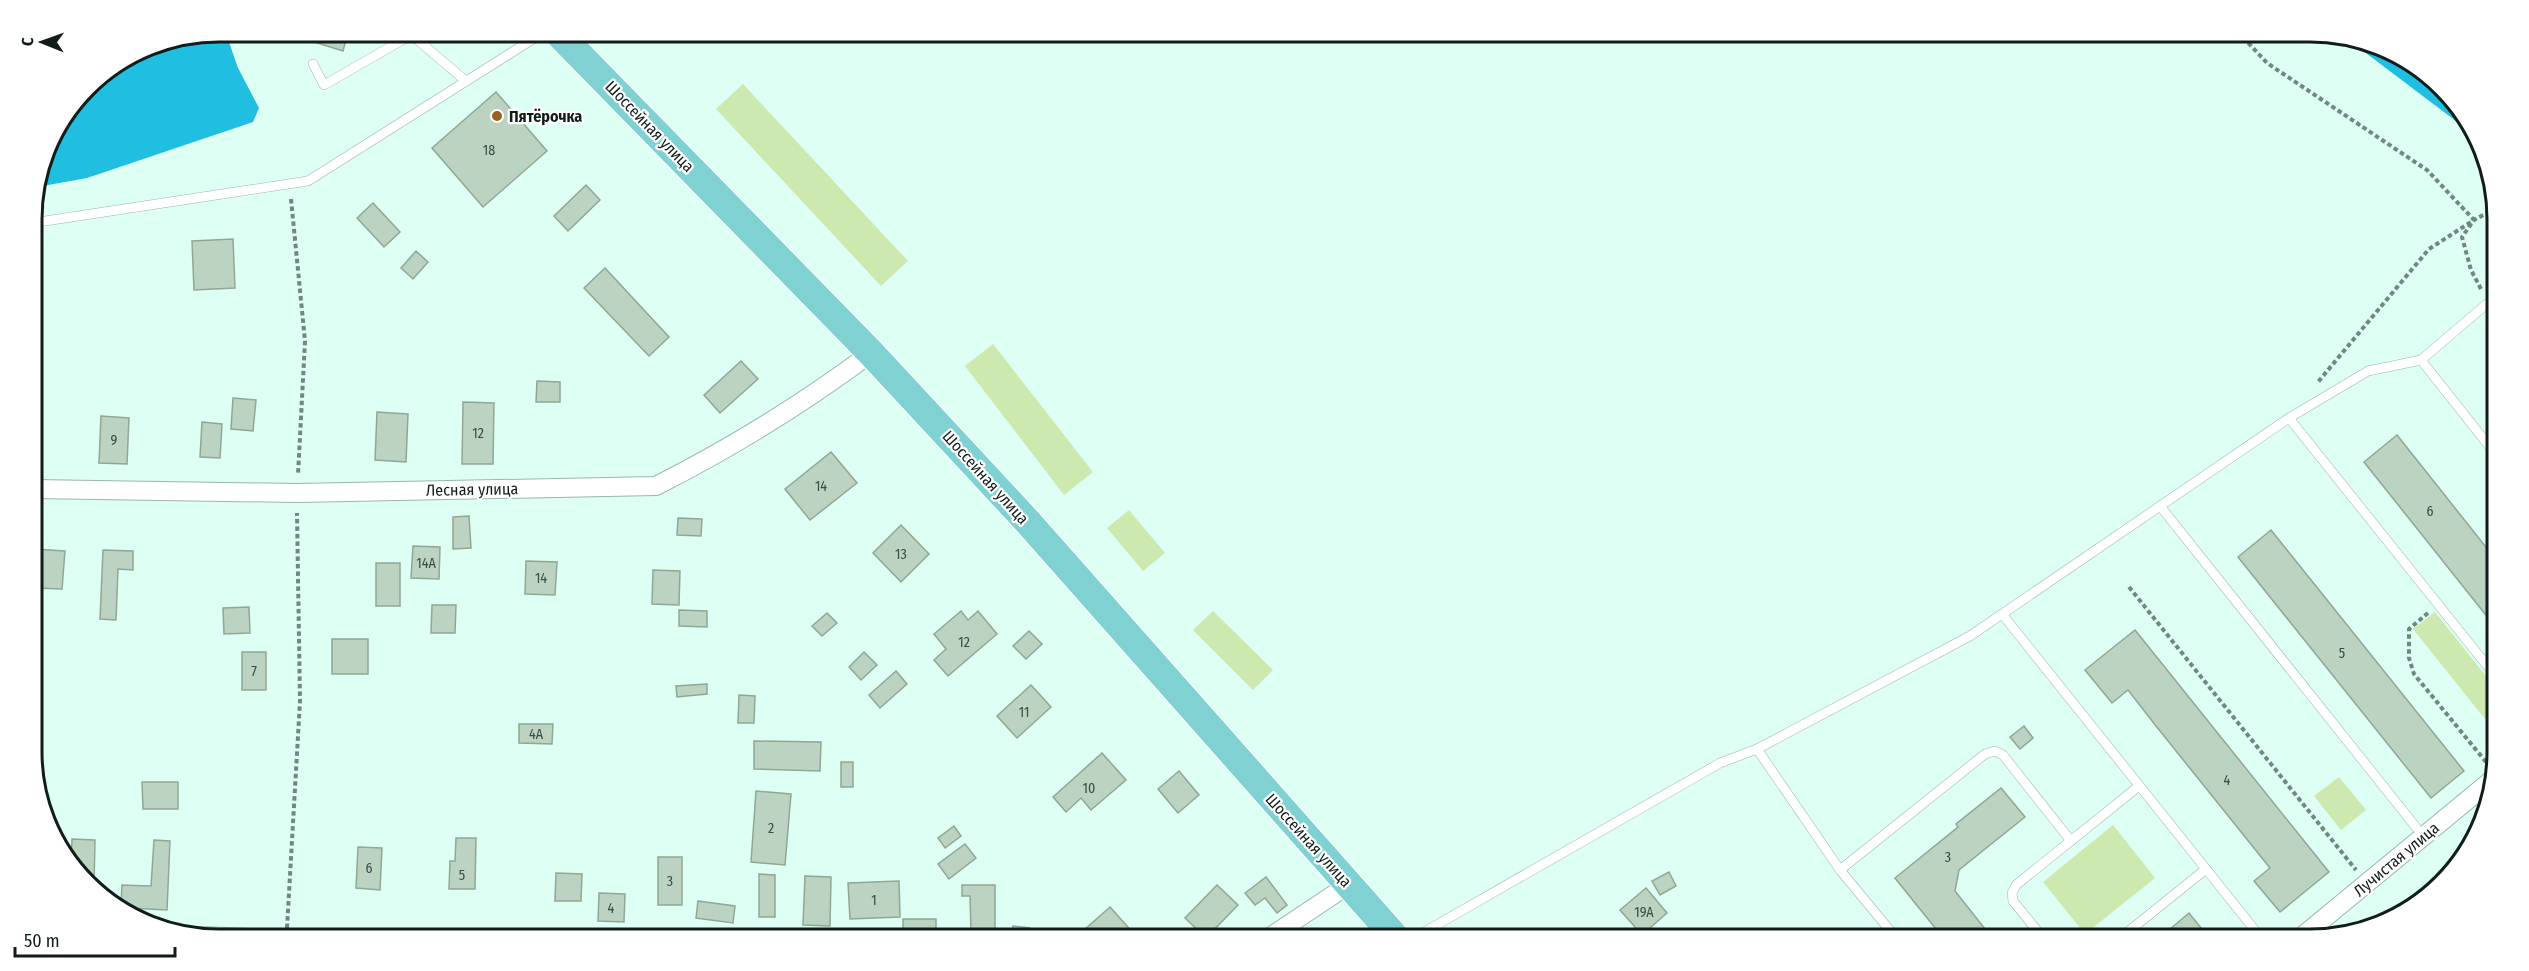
<svg xmlns="http://www.w3.org/2000/svg" width="2529" height="971" font-family="'Fira Sans Condensed',sans-serif">
<rect width="100%" height="100%" fill="#defff4"/>
<!-- green -->
<g fill="#cde9b0">
<path d="M743 84 908 261 881 286 716 109Z"/>
<path d="M993 344 1093 472 1064 495 965 366Z"/>
<path d="M1129 510 1165 553 1143 571 1107 528Z"/>
<path d="M1213 611 1273 670 1253 690 1193 630Z"/>
<path d="M2435 612 2497 690V709L2485 719 2413 629Z"/>
<path d="M2339 777 2366 810 2341 830 2314 796Z"/>
<path d="M2113 825 2155 878 2085 934 2043 882Z"/>
</g>
<!-- water -->
<g fill="#20bee0">
<path d="M217 35 229 42 238 68 259 108 253 122 87 178 37 187 51 137 95 78 148 46Z"/>
<path d="M2346 38 2370 42 2451 96 2477 137Z"/>
</g>
<!-- building -->
<g fill="#bbd3c0" stroke="#90a795" stroke-width="1.5">
<path d="M296 32H348L343 51 295 36Z"/>
<path d="M496 92 547 151 483 207 432 148Z"/>
<path d="M586 185 600 200 568 231 554 216Z"/>
<path d="M373 203 400 232 384 247 357 218Z"/>
<path d="M233 239 235 288 194 290 192 241Z"/>
<path d="M416 251 428 262 413 279 401 268Z"/>
<path d="M605 268 669 337 649 356 584 288Z"/>
<path d="M741 361 758 379 720 413 704 395Z"/>
<path d="M537 381 560 382V402H536Z"/>
<path d="M233 398 256 400 253 431 231 429Z"/>
<path d="M463 402 494 403 493 464H462Z"/>
<path d="M33 405H40L38 447H33Z"/>
<path d="M377 412 408 414 406 462 375 460Z"/>
<path d="M101 416 129 418 127 464 99 463Z"/>
<path d="M202 422 222 424 220 458 200 457Z"/>
<path d="M2397 435 2497 561V629L2364 462Z"/>
<path d="M831 452 857 483 810 520 785 489Z"/>
<path d="M469 516 471 548 453 549V517Z"/>
<path d="M678 518 702 519 701 536 677 535Z"/>
<path d="M901 525 929 554 901 582 873 553Z"/>
<path d="M2271 530 2464 771 2431 798 2238 557Z"/>
<path d="M413 546 440 547 439 579 411 578Z"/>
<path d="M34 549 65 551 62 589 34 588Z"/>
<path d="M103 550 133 551V570L118 569 116 620 100 619Z"/>
<path d="M526 561 557 562 555 595 525 594Z"/>
<rect x="376" y="563" width="24" height="43"/>
<path d="M653 570 680 571 679 605 652 604Z"/>
<path d="M432 605H456L455 633H431Z"/>
<path d="M249 607 250 633 224 634 223 608Z"/>
<path d="M679 610 707 611V627L679 626Z"/>
<path d="M961 611 968 620 978 611 997 634 948 676 934 660 946 649 934 634Z"/>
<path d="M827 613 837 623 822 636 812 626Z"/>
<path d="M2135 630 2329 872 2280 912 2254 881 2270 868 2156 726 2128 690 2112 703 2085 670Z"/>
<path d="M1029 631 1042 644 1026 659 1013 646Z"/>
<rect x="332" y="639" width="36" height="35"/>
<rect x="242" y="652" width="24" height="38"/>
<path d="M864 652 877 665 861 680 849 667Z"/>
<path d="M896 671 907 684 880 708 869 695Z"/>
<path d="M707 684V694L677 697 676 686Z"/>
<path d="M1031 685 1051 707 1017 738 997 716Z"/>
<path d="M739 695 755 696 754 723H738Z"/>
<path d="M519 724H553L552 744 519 743Z"/>
<path d="M2024 726 2033 738 2020 749 2010 737Z"/>
<path d="M754 741 821 742 820 771 754 769Z"/>
<path d="M1102 753 1126 780 1091 810 1081 798 1066 812 1053 797Z"/>
<rect x="841" y="762" width="12" height="25"/>
<path d="M1179 771 1199 795 1178 813 1158 789Z"/>
<path d="M142 782H178V809H143Z"/>
<path d="M2001 788 2025 817 1959 870 1955 891 1993 939H1944L1895 878 1958 827 1956 824Z"/>
<path d="M756 791 791 794 785 865 751 862Z"/>
<path d="M954 826 961 836 945 848 938 838Z"/>
<path d="M456 838H476L475 889H449L450 861H455Z"/>
<path d="M72 839 95 840 94 885 78 875 71 862Z"/>
<path d="M154 840 170 841 167 910 127 908 121 904 122 885 151 886Z"/>
<path d="M965 844 976 858 949 879 938 864Z"/>
<path d="M358 847 382 848 380 890 356 888Z"/>
<rect x="658" y="857" width="24" height="48"/>
<path d="M1669 872 1676 886 1660 895 1652 881Z"/>
<path d="M556 873 582 874 581 901H555Z"/>
<path d="M759 874 775 875V917H759Z"/>
<path d="M805 876 831 877 830 926 803 925Z"/>
<path d="M1266 877 1287 905 1277 913 1265 898 1255 905 1245 893Z"/>
<path d="M899 881 900 917 850 919 848 883Z"/>
<path d="M962 885H995V932H971L970 896H962Z"/>
<path d="M1217 885 1238 905 1206 938 1185 918Z"/>
<path d="M1646 888 1667 913 1642 935 1620 910Z"/>
<path d="M599 893 625 894 624 922 598 921Z"/>
<path d="M698 901 735 906 733 923 696 918Z"/>
<path d="M1110 907 1135 935 1131 939H1094L1085 929Z"/>
<path d="M2189 913 2210 939H2157L2163 935Z"/>
<rect x="903" y="919" width="33" height="20"/>
<path d="M1013 926 1030 928 1028 939H1010Z"/>
</g>
<g fill="none" stroke-linecap="round" stroke-linejoin="round">
<defs>
<g id="service">
<path d="M408 32 466 81"/>
<path d="M313 64 324 85 411 35"/>
<path d="M32 223 308 181 544 32"/>
<path d="M2496 296 2421 360 2497 456"/>
<path d="M2289 418 2497 678"/>
<path d="M2160 506 2423 836"/>
<path d="M2002 614 2262 939"/>
<path d="M1840 870 1985 754 1995 751 2003 755 2071 841"/>
<path d="M1412 939 1720 763 1757 749"/>
<path d="M1897 939 1840 870 1757 749 1970 636 2289 418 2368 371 2421 360"/>
<path d="M2044 939 2013 901 2012 893 2016 885 2139 786"/>
<path d="M2119 939 2206 869"/>
</g>
<g id="minor">
<path d="M33 489 297 493 656 486C731 448 804 403 871 353"/>
<path d="M201 936 272 939"/>
<path d="M1267 939 1348 885"/>
<path d="M2299 939 2493 779"/>
</g>
<path id="primary" d="M557 32 871 353 1027 521 1397 939"/>
</defs>
<!-- service casing -->
<use href="#service" stroke="#98b7ad" stroke-width="10"/>
<!-- minor casing -->
<use href="#minor" stroke="#98b7ad" stroke-width="20"/>
<!-- primary casing -->
<use href="#primary" stroke="#fff" stroke-width="30"/>
<!-- path -->
<g stroke="#718780" stroke-width="4" stroke-dasharray="4.5 3" stroke-linecap="butt">
<path d="M2238 32 2267 63 2427 170 2474 220 2429 249 2318 382"/>
<path d="M291 199 305 341 298 475"/>
<path d="M2492 282 2496 264"/>
<path d="M2481 289 2471 270 2462 237 2474 220 2496 208"/>
<path d="M2129 587 2356 870"/>
<path d="M2428 613 2409 629V658L2414 674 2486 762"/>
<path d="M287 928 300 701 297 513"/>
</g>
<!-- service -->
<use href="#service" stroke="#fff" stroke-width="9"/>
<!-- minor -->
<use href="#minor" stroke="#fff" stroke-width="18"/>
<!-- primary -->
<use href="#primary" stroke="#7fd1d2" stroke-width="28"/>
</g>
<!-- markers -->
<circle fill="#9b5f21" stroke="#fff" stroke-width="2" cx="497" cy="116" r="6"/>
<g text-anchor="middle" stroke-width="4.5" stroke-linejoin="round" paint-order="stroke">
<!-- number labels -->
<g font-size="14" fill="#3c4a44">
<text x="489" y="155">18</text>
<text x="478" y="438">12</text>
<text x="114" y="445">9</text>
<text x="821" y="491">14</text>
<text x="2430" y="516">6</text>
<text x="901" y="559">13</text>
<text x="426" y="568">14А</text>
<text x="541" y="583">14</text>
<text x="964" y="647">12</text>
<text x="2342" y="658">5</text>
<text x="254" y="676">7</text>
<text x="1024" y="717">11</text>
<text x="536" y="739">4А</text>
<text x="2227" y="785">4</text>
<text x="1089" y="793">10</text>
<text x="771" y="833">2</text>
<text x="1948" y="862">3</text>
<text x="369" y="873">6</text>
<text x="462" y="880">5</text>
<text x="670" y="886">3</text>
<text x="874" y="905">1</text>
<text x="611" y="913">4</text>
<text x="1644" y="917">19А</text>
</g>
<!-- poi labels -->
<g font-size="16" font-weight="bold" fill="#111d1a" stroke="#fff" text-anchor="start">
<text x="509" y="122">Пятёрочка</text>
</g>
<!-- street labels -->
<g font-size="16" fill="#111d1a" stroke="#fff">
<text transform="translate(650 126) rotate(46)" y="6">Шоссейная улица</text>
<text transform="translate(986 477) rotate(48)" y="6">Шоссейная улица</text>
<text transform="translate(472 489) rotate(-1)" y="6">Лесная улица</text>
<text transform="translate(1309 840) rotate(48)" y="6">Шоссейная улица</text>
<text transform="translate(2396 859) rotate(-40)" y="6">Лучистая улица</text>
</g>
</g>
<!-- crop -->
<path d="M0 0H2529V971H0ZM219 42H2310A177 177 0 0 1 2487 219V752A177 177 0 0 1 2310 929H219A177 177 0 0 1 42 752V219A177 177 0 0 1 219 42Z" fill="#fff" fill-rule="evenodd"/>
<path fill="none" stroke="#111d1a" stroke-width="3" d="M219 42H2310A177 177 0 0 1 2487 219V752A177 177 0 0 1 2310 929H219A177 177 0 0 1 42 752V219A177 177 0 0 1 219 42Z"/>
<!-- north arrow -->
<g transform="translate(42 42) rotate(271)" stroke="#ffffff" stroke-width="4.5" paint-order="stroke">
<path d="M0-4.5L10 22L0 15L-10 22Z" fill="#111d1a"/>
<text y="-9" font-size="16" font-weight="bold" text-anchor="middle" fill="#111d1a">С</text>
</g>
<!-- scale -->
<path d="M15 947v9h160v-9" fill="none" stroke="#111d1a" stroke-width="3"/>
<text x="24" y="947" font-size="18" fill="#111d1a" stroke="#ffffff" stroke-width="4.5" paint-order="stroke">50 m</text>
</svg>
